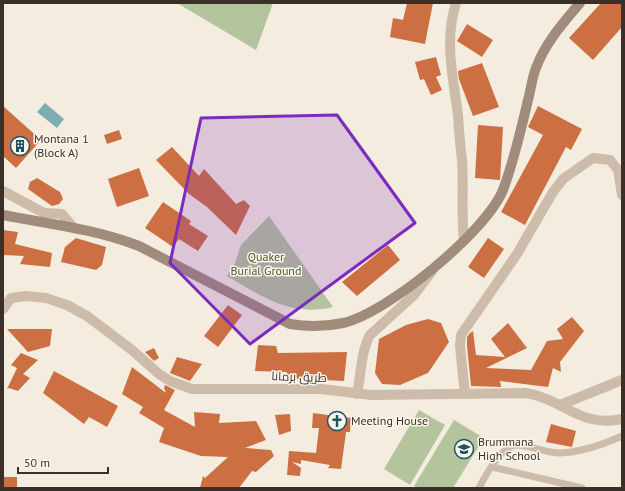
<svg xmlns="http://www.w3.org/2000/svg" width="625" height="491" font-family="'PT Sans',Cairo,sans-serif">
<rect width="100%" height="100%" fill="#f4ecde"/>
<!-- green -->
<g fill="#b4c49d">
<path d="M177 3H273L256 50Z"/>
<path d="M269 216 333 307C290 317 263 297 227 276L235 263 241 245Z"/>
<path d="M419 410 445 425 410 485 384 469Z"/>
<path d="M454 420 484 438 453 488H418L414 486Z"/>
</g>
<!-- water -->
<path fill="#7badb3" d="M45 103 64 119 57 128 37 112Z"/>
<!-- building -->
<g fill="#cc7044">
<path d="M407 3H433L425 44 390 37 393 18 403 20Z"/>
<path d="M601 3H622V27L593 60 569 38Z"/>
<path d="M467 24 493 40 482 57 457 41Z"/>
<path d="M436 57 441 75 436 77 442 90 431 95 424 79 420 80 415 62Z"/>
<path d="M482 63 499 107 473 116 459 79 458 71Z"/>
<path d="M3 106 41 140 16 168 3 156Z"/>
<path d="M538 106 582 129 571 150 566 147 525 225 501 212 543 135 528 127Z"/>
<path d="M478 125 503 127 500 180 475 178Z"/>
<path d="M119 130 122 139 107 144 104 135Z"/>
<path d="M172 147 199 176 204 169 236 204 244 200 250 206 236 235 207 207 189 194 156 160Z"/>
<path d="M139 168 149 196 117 207 108 179Z"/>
<path d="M37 178 60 192 63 199 59 204 52 206 28 189 30 182Z"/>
<path d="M163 202 191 221 189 224 208 236 198 251 179 239 173 247 145 228Z"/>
<path d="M3 230 18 232 15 244 52 253 50 267 20 264 24 256 3 255Z"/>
<path d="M76 238 106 247 102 265 96 270 61 262 65 247Z"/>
<path d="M488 238 504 249 484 278 468 267Z"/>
<path d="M388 245 400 260 357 296 342 282Z"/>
<path d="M228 305 242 315 218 347 204 336Z"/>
<path d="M572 317 584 331 560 362 561 372 553 368 548 387 500 381 501 387 471 386 467 346V337L470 333 473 331 476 355 505 357 491 339 508 323 527 348 486 368 531 370 547 341 563 339 557 329Z"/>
<path d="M428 319 441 323 449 342 428 373 400 385 382 384 375 373 379 339 406 325Z"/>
<path d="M7 329H52L50 346 28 352Z"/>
<path d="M258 345 276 346 278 353 347 352 344 381 286 378 287 372 255 371Z"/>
<path d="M154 348 159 358 154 361 145 352Z"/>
<path d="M21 353 38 360 23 374 30 378 18 391 9 388 7 389 17 368 11 365Z"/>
<path d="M177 357 202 364 190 381 170 373Z"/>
<path d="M132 367 166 393 164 388 165 385 175 390 164 410 195 427 194 412 220 414 219 423 256 421 266 440 245 448 271 450 274 456 256 472 252 471 239 488H200L203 476 205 478 228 457 201 456 159 442 164 428 139 413 143 407 122 394Z"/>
<path d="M54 371 118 406 107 427 89 417 84 424 43 393Z"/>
<path d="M313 413 351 418 350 432H346L341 469 328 468 330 465 301 460V464L292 462 301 468 300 476 287 475 289 451 316 453 319 428H312Z"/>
<path d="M290 414 291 431 279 435 275 415Z"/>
<path d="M551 424 576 431 572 447 546 442Z"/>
<rect x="3" y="477" width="14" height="11"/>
</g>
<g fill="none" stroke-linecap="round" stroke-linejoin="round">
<!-- lane -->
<g stroke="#cdbca9" stroke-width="7">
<path d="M492 467 582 488"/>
<path d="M479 488C485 476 503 443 518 445 532 446 544 452 557 453 580 453 602 445 622 436"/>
</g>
<!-- street -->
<g stroke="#cdbca9" stroke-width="10">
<path d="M456 3C444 41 453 76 458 115 459 130 460 145 462 160 464 187 461 213 464 240"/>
<path d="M3 191 44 213 62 214 73 227"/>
<path d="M3 309 11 298 26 296 46 298 67 305 87 316 132 350 159 374 170 381 192 389H321L371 395 526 393C564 399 579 428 622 419"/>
<path d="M357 394C361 375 361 351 370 335L414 295 432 271"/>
<path d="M465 394 460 346 461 335 517 254 553 192 563 179 593 158 610 160 618 170 622 195"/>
<path d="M560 405 622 380"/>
</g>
<!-- secondary -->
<path stroke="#a18b7a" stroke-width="10" d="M3 215C50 224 94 229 139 246L290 324C308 327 325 327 343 323 387 313 486 232 503 190 514 161 521 130 528 100 531 89 532 78 536 68 545 43 564 22 580 3"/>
</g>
<!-- marked area -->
<path fill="#7b2cbf" fill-opacity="0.2" stroke="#7b2cbf" stroke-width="3" stroke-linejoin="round" d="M337 115 415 223 250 344 170 263 201 118Z"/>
<!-- icons -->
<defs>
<symbol id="building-ring" viewBox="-11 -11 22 22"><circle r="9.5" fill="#fbf5eb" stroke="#1c555f" stroke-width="1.5"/><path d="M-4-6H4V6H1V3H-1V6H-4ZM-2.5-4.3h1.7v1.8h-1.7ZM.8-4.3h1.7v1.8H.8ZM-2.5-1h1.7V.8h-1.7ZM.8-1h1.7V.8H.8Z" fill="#1c555f"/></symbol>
<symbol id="church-ring" viewBox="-11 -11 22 22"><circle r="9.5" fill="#fbf5eb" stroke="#1c555f" stroke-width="1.5"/><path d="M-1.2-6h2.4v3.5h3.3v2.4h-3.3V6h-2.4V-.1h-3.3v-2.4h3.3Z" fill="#1c555f"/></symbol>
<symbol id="school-ring" viewBox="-11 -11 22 22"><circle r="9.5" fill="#fbf5eb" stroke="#1c555f" stroke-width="1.5"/><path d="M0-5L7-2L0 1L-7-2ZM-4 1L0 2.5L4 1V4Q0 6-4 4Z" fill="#1c555f"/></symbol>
</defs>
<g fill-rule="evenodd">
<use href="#building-ring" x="9" y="135" width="22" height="22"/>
<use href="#church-ring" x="326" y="410" width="22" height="22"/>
<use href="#school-ring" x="453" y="438" width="22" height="22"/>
</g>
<g text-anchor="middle" stroke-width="3" stroke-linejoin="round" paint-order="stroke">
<!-- poi labels -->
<g font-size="12" fill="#3a3029" stroke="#fbf5eb" text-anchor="start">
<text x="34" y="143">Montana 1<tspan x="34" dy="14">(Block A)</tspan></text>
<text x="351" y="425">Meeting House</text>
<text x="478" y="446">Brummana<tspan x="478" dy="14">High School</tspan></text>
</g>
<!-- park labels -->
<g font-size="12" fill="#455a2b" stroke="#fbf5eb">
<text x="266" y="261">Quaker<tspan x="266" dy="14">Burial Ground</tspan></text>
</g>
<!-- street labels -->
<g font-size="12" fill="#3a3029" stroke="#fbf5eb">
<text transform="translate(299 377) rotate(2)" y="4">طريق برمانا</text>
</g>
</g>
<!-- border -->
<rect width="625" height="491" fill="none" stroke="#3a3029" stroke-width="8"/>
<!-- scale -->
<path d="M18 467v6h90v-6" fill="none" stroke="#3a3029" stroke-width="2"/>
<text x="24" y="467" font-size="12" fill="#3a3029" stroke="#fbf5eb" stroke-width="3" paint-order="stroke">50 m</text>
</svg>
